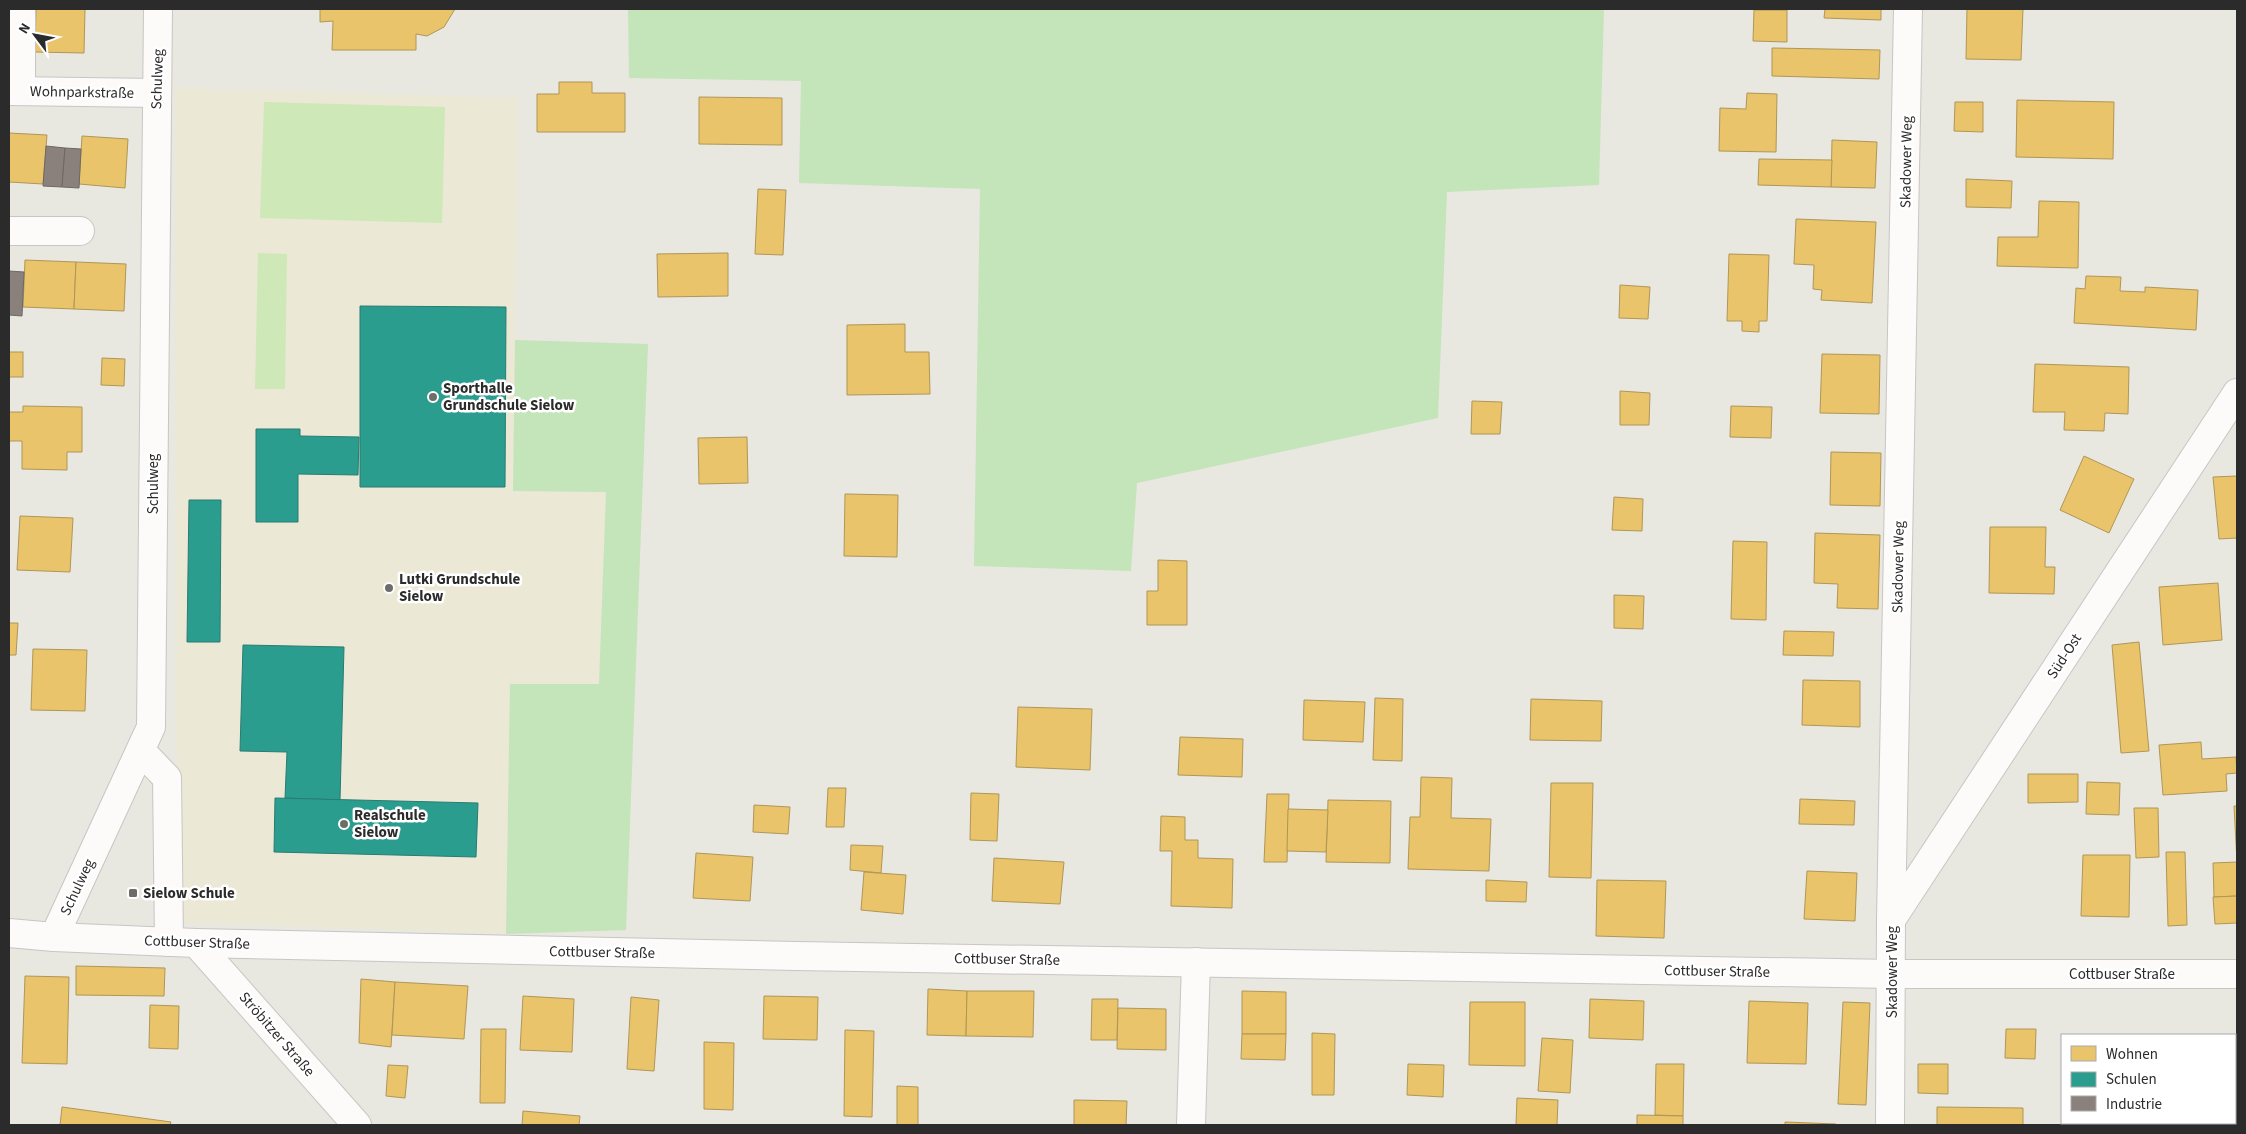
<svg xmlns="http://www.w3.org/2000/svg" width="2246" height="1134" font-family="'Source Sans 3',sans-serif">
<rect width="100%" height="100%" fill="#e8e7e0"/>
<!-- education -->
<path fill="#ebe8d6" d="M175 88 518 98 513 491H606L599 684H510L506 934 179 922 177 806Z"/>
<!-- green -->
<g fill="#c4e4ba">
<path d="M628 9H1604L1599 185 1447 192 1438 418 1137 483 1131 571 974 566 980 189 799 183 801 81 629 78Z"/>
<path d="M515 340 648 344 626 930 506 934 510 684H599L606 492 513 491Z"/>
</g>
<!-- pitch -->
<g fill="#cee8b7">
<path d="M264 102 445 107 442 223 260 218Z"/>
<path d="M258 253 287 254 285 389H255Z"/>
</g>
<!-- homes -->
<g fill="#e9c46a" stroke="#b09657">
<path d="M36 9H85L84 53 35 52Z"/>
<path d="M320 9H455L444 27 427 36 416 34V50H332L333 21 320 22Z"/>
<path d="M1825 9H1881V20L1824 18Z"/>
<path d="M1967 9H2023L2021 60 1966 59Z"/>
<path d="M1754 10H1787V42L1753 41Z"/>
<path d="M1772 48 1880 50 1879 79 1772 76Z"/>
<path d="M559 82H592V93H625V132H537V94H559Z"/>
<path d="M1747 93 1777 94 1776 152 1719 151 1720 108 1746 109Z"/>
<path d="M699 97 782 98V145L699 144Z"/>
<path d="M2017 100 2114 102 2113 159 2016 157Z"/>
<path d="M1955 102H1983V132L1954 131Z"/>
<path d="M9 133 47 135 43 184 9 182Z"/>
<path d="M82 136 128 139 125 188 79 184Z"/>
<path d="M1832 140 1877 142 1875 188 1831 187Z"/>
<path d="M1759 159 1832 160 1831 187 1758 185Z"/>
<path d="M1966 179 2012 181 2011 208 1966 207Z"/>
<path d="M758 189 786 190 783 255 755 254Z"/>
<path d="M2039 201 2079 202 2078 268 1997 266 1998 237H2038Z"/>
<path d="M1796 219 1876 222 1872 303 1821 300 1822 290 1813 289 1814 265 1794 264Z"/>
<path d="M728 253V296L658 297 657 254Z"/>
<path d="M1729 254 1769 255 1767 321H1759V332L1742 331V321H1727Z"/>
<path d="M25 260 76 262 74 309 23 307Z"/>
<path d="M76 262 126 264 124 311 74 309Z"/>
<path d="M2086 276 2121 277 2120 291 2145 292V287L2198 290 2196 330 2074 323 2076 288 2085 289Z"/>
<path d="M1620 285 1650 287 1648 319 1619 318Z"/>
<path d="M905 324V352H929L930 394 847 395V325Z"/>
<rect x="9" y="352" width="14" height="25"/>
<path d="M1822 354 1880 355 1879 414 1820 413Z"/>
<path d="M102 358 125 359 124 386 101 385Z"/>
<path d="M2035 364 2129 367 2128 414 2105 413 2104 431 2064 430 2065 412H2033Z"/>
<path d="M1620 391 1650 393 1649 425H1620Z"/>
<path d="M1472 401 1502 402 1500 434H1471Z"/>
<path d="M23 406 82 407V452H67V470L22 469V441H9V412H23Z"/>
<path d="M1731 406 1772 407 1771 438 1730 437Z"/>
<path d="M747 437 748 483 699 484 698 438Z"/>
<path d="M1831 452 1881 453 1880 506 1830 505Z"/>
<path d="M2084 456 2134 479 2109 533 2060 510Z"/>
<path d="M2237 476V538L2219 539 2213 477Z"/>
<path d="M845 494 898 495 897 557 844 556Z"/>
<path d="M1614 497 1643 499 1642 531 1612 530Z"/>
<path d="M20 516 73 518 70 572 17 570Z"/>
<path d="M1990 527H2046L2045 567H2055L2054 594 1989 593Z"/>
<path d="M1815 533 1880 535 1878 609 1837 608 1838 584 1814 583Z"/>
<path d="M1733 541 1767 542 1766 620 1731 619Z"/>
<path d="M1158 560 1187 561V625H1147V591H1158Z"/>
<path d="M2218 583 2222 640 2163 645 2159 587Z"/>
<path d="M1614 595 1644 596 1643 629 1614 628Z"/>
<path d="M9 623H18L16 655H9Z"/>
<path d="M1784 631 1834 632 1833 656 1783 655Z"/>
<path d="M2139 642 2149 751 2121 753 2112 645Z"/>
<path d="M33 649 87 650 85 711 31 710Z"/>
<path d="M1803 680 1860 681V727L1802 725Z"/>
<path d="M1375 698 1403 699 1402 761 1373 760Z"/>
<path d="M1531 699 1602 701 1601 741 1530 740Z"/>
<path d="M1304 700 1365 702 1363 742 1303 740Z"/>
<path d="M1018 707 1092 709 1090 770 1016 767Z"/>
<path d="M1180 737 1243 739 1242 777 1178 775Z"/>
<path d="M2201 742 2202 759 2236 757 2237 773 2226 774 2227 791 2163 795 2159 745Z"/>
<path d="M2028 774H2078V802L2028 803Z"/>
<path d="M1421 777 1452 778 1451 818 1491 819 1489 871 1408 869 1410 817H1420Z"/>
<path d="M2087 782 2120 783 2119 815 2086 814Z"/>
<path d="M1551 783H1593L1591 878 1549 877Z"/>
<path d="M828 788H846L844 827H826Z"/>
<path d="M971 793 999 794 997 841 970 840Z"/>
<path d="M1267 794H1289L1287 862H1264Z"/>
<path d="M1800 799 1855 801 1854 825 1799 824Z"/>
<path d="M1328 800 1391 801 1390 863 1326 862Z"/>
<path d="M754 805 790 807 788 834 753 832Z"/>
<path d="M2234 806H2237V896L2214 897 2213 863 2237 862Z"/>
<path d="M2134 808H2158L2159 857 2136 858Z"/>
<path d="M1288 809 1328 810 1326 852 1287 851Z"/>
<path d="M1161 816 1185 817V840H1198V858L1233 859 1232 908 1171 906 1172 851H1160Z"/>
<path d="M851 845 883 846 881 873 850 870Z"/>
<path d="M2166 852H2185L2187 925 2168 926Z"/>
<path d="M696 853 753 857 750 901 693 898Z"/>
<path d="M2083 855H2130L2129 917 2081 916Z"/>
<path d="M994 858 1064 862 1060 904 992 901Z"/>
<path d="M1807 871 1857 873 1855 921 1804 919Z"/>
<path d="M864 872 906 875 903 914 861 910Z"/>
<path d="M1486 880 1527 882 1526 902 1486 901Z"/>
<path d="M1597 880 1666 881 1664 938 1596 936Z"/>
<path d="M2237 896V923L2215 924 2213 897Z"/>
<path d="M76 966 165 968 164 996 76 995Z"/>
<path d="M25 976 69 977 67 1064 22 1063Z"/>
<path d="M361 979 395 982 391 1047 359 1043Z"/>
<path d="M395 982 468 986 464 1039 392 1035Z"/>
<path d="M928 989 967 991 966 1036 927 1035Z"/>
<path d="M967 991H1034L1033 1037 966 1036Z"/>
<path d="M1242 991 1286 992V1034H1242Z"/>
<path d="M523 996 574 999 572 1052 520 1050Z"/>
<path d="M764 996 818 997 817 1040 763 1039Z"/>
<path d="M631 997 659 1000 654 1071 627 1069Z"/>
<path d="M1092 999H1118L1117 1040H1091Z"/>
<path d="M1590 999 1644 1001 1643 1040 1589 1038Z"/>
<path d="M1749 1001 1808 1003 1806 1064 1747 1063Z"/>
<path d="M1470 1002H1525V1066L1469 1065Z"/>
<path d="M1843 1002 1870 1003 1866 1105 1838 1104Z"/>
<path d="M150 1005 179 1006 178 1049 149 1048Z"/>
<path d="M1118 1008 1166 1009V1050L1117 1049Z"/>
<path d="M481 1029H506L505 1103H480Z"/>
<path d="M2006 1029H2036L2035 1059 2005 1058Z"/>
<path d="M845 1030 874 1031 872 1117 844 1116Z"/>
<path d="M1312 1033 1335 1034 1334 1095H1312Z"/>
<path d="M1242 1034H1286L1285 1060 1241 1059Z"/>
<path d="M1542 1038 1573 1040 1570 1093 1538 1091Z"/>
<path d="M704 1042 734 1043 733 1110 704 1109Z"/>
<path d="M2235 1053 2237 1054V1107H2235Z"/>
<path d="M1408 1064 1444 1065 1443 1097 1407 1095Z"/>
<path d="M1656 1064H1684L1683 1116 1655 1115Z"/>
<path d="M1918 1064H1948V1094L1918 1093Z"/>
<path d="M388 1065 408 1066 405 1098 386 1096Z"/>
<path d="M897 1086 918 1087V1125H897Z"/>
<path d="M1517 1098 1558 1100 1557 1125H1516Z"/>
<path d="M1074 1100 1127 1101 1126 1125H1074Z"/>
<path d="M62 1107 171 1122 170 1125H60Z"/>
<path d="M1937 1107 2023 1108V1125H1937Z"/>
<path d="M523 1111 580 1116 579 1125H522Z"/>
<path d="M1637 1115 1683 1116V1125H1637Z"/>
<path d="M1785 1122 1836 1124V1125H1785Z"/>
</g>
<!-- schools -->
<g fill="#2a9d8f" stroke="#2a7b71">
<path d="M360 306 506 307 505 487H360Z"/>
<path d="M256 429H300V436L359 437 358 475 298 474V522H256Z"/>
<path d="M189 500H221L220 642H187Z"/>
<path d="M243 645 344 647 340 800 285 798 287 752 240 751Z"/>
<path d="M275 798 478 803 476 857 274 852Z"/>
</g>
<!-- industry -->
<g fill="#8a817c" stroke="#6e6764">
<path d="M46 146 65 148 62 187 43 186Z"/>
<path d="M65 148 81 149 79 188 62 187Z"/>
<path d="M9 271 24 272 22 316 9 315Z"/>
</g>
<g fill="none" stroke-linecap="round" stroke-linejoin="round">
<defs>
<g id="minor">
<path d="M9 91 156 93"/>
<path d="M21 91V9"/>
<path d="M9 231H80"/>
<path d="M141 751 167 778 169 942"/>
<path d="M1891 920 2237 393"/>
<path d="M9 933 54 937 196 943 796 956 1893 974H2237"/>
<path d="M54 937 151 727 158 9"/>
<path d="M196 943 357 1125"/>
<path d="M1191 1125 1196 962"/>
<path d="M1890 1125 1891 920 1908 9"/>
</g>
</defs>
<!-- minor casing -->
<use href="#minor" stroke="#c6c6c5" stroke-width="30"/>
<!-- minor -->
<use href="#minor" stroke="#fcfbfa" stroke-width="28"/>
</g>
<!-- markers -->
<g fill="#6d6d6a" stroke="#fff" stroke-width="2">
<circle cx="433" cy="397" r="5"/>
<circle cx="389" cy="588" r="5"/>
<circle cx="344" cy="824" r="5"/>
<rect x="128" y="888" width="10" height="10" rx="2.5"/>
</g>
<g text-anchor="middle" stroke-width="5" stroke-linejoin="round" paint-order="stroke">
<!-- street labels -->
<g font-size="15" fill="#2b2b2b" stroke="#fff">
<text transform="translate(157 79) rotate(-88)" y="5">Schulweg</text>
<text transform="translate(82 92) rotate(1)" y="5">Wohnparkstraße</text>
<text transform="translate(1906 162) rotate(-89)" y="5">Skadower Weg</text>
<text transform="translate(153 484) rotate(-90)" y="5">Schulweg</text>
<text transform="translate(1898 567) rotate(-89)" y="5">Skadower Weg</text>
<text transform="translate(2064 656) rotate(-57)" y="5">Süd-Ost</text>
<text transform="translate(77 887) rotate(-65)" y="5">Schulweg</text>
<text transform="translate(197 942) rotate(2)" y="5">Cottbuser Straße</text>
<text transform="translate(602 952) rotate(1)" y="5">Cottbuser Straße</text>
<text transform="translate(1007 959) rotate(1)" y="5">Cottbuser Straße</text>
<text transform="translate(1717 971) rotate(1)" y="5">Cottbuser Straße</text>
<text transform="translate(1892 972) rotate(-90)" y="5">Skadower Weg</text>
<text x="2122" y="979">Cottbuser Straße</text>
<text transform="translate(277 1034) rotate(49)" y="5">Ströbitzer Straße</text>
</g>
<!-- poi labels -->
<g font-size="15" font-weight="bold" fill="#2b2b2b" stroke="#fff" text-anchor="start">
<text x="443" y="393">Sporthalle<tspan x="443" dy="17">Grundschule Sielow</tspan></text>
<text x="399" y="584">Lutki Grundschule<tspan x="399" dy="17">Sielow</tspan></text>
<text x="354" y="820">Realschule<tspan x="354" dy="17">Sielow</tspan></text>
<text x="143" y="898">Sielow Schule</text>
</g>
</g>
<!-- border -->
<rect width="2246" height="1134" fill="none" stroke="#2b2b2b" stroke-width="20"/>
<!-- legend -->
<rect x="2061" y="1034" width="175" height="90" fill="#ffffff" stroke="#aaaaaa"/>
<rect x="2071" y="1046" width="25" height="15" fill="#e9c46a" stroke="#aaaaaa"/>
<text x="2106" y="1059" font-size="15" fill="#2b2b2b">Wohnen</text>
<rect x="2071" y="1072" width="25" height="15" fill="#2a9d8f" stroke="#aaaaaa"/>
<text x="2106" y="1084" font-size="15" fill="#2b2b2b">Schulen</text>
<rect x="2071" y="1096" width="25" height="15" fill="#8a817c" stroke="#aaaaaa"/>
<text x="2106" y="1109" font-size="15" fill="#2b2b2b">Industrie</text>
<!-- north arrow -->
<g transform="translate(35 35) rotate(302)" stroke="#ffffff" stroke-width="4" paint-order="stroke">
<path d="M0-4L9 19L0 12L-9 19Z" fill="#2b2b2b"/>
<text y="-8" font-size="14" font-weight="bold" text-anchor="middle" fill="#2b2b2b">N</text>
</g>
</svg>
